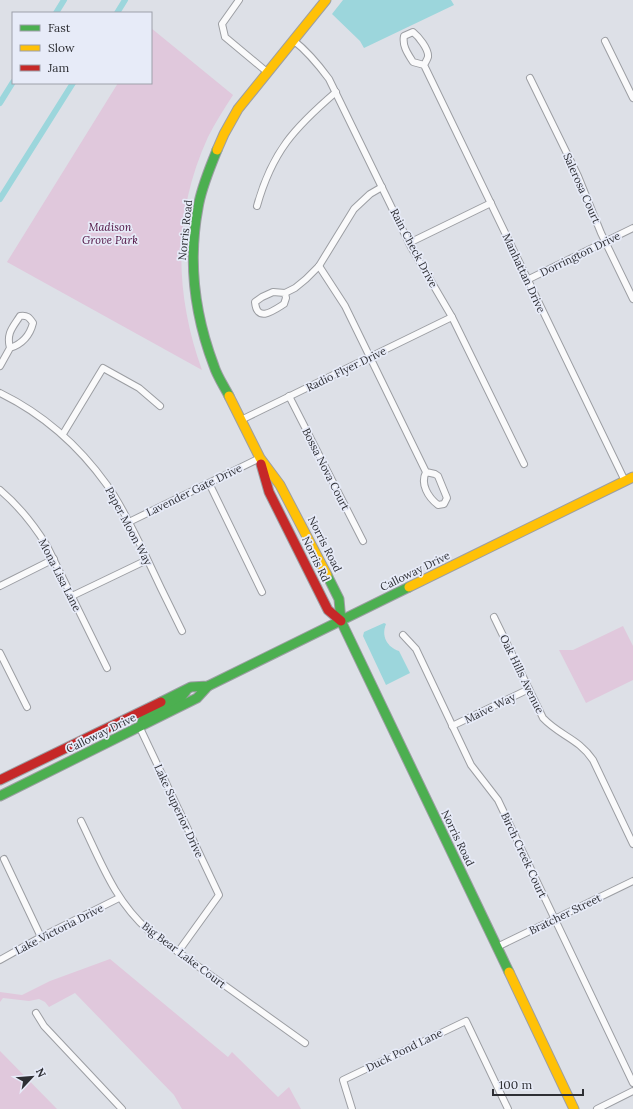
<svg xmlns="http://www.w3.org/2000/svg" width="633" height="1109" font-family="Lora,serif">
<rect width="100%" height="100%" fill="#dde0e7"/>
<!-- green -->
<g fill="#e0c8dc">
<path d="M151 28 233 95C224 109 215 123 208 137 173 213 174 292 202 370L7 262 118 83H151Z"/>
<path d="M623 626 633 646V680L586 703 559 650H573Z"/>
<path d="M110 959 228 1057 232 1052 278 1097 289 1087 301 1109H182L174 1095 75 993 49 1007 45 1002 39 999 29 1001 3 998 0 1002V992L22 995 50 981Z"/>
<path d="M0 1051 57 1109H0Z"/>
</g>
<!-- water -->
<g fill="#9cd6dc">
<path d="M343 0H451L454 5 364 48 360 41 332 14Z"/>
<path d="M384 623 386 624C381 636 387 647 399 651L410 673 386 685 363 636 364 632Z"/>
</g>
<g fill="none" stroke-linecap="round" stroke-linejoin="round">
<!-- canal -->
<g stroke="#9cd6dc" stroke-width="6">
<path d="M56 13 64 0"/>
<path d="M117 13 125 0"/>
<path d="M0 103 13 82"/>
<path d="M0 199 73 83"/>
</g>
<defs>
<g id="street">
<path d="M239 0 222 24 225 37 267 72"/>
<path d="M293 40C307 51 318 64 329 79L411 247 452 317 524 464"/>
<path d="M605 41 633 98"/>
<path d="M424 65 413 62C408 54 402 46 404 36L413 32C418 36 429 49 428 57 427 60 425 63 424 65L625 481"/>
<path d="M530 78 578 176 601 233 633 299"/>
<path d="M257 206C272 152 294 128 336 92"/>
<path d="M409 243 491 203"/>
<path d="M319 266 345 306 426 472C420 484 428 497 438 505L444 504 447 498 438 476 435 474 426 472"/>
<path d="M527 280 633 228"/>
<path d="M285 293 286 298 284 304C273 311 257 323 255 302L262 297 273 292 285 293 295 288 306 279 319 266 354 209 370 194 382 187"/>
<path d="M0 366 10 348C22 344 30 335 33 323 29 317 27 315 20 316 13 327 6 333 10 348"/>
<path d="M0 393C43 414 79 446 107 485 121 504 130 525 141 546 154 574 168 603 182 631"/>
<path d="M289 396 363 541"/>
<path d="M241 420 452 317"/>
<path d="M63 434 103 368 139 388 160 406"/>
<path d="M209 483 262 592"/>
<path d="M0 490C19 506 34 525 47 546L107 668"/>
<path d="M129 522 260 458"/>
<path d="M0 586 54 559"/>
<path d="M72 596 147 560"/>
<path d="M494 617 543 718C560 736 578 738 593 760L633 844"/>
<path d="M403 635 416 649 471 765 498 800 633 1083"/>
<path d="M0 653 27 707"/>
<path d="M452 726 529 689"/>
<path d="M140 728 219 895 178 952"/>
<path d="M81 821C101 862 114 900 149 931L305 1043"/>
<path d="M4 859 41 937"/>
<path d="M497 947 633 881"/>
<path d="M0 960 41 937 119 898"/>
<path d="M36 1013 44 1026 122 1109"/>
<path d="M352 1109 343 1080 466 1021 508 1109"/>
<path d="M597 1109 633 1091"/>
</g>
<g id="fast">
<path d="M217 150C210 168 201 188 198 208 188 261 195 316 214 366 217 376 224 386 229 396"/>
<path d="M327 575 339 599 341 621 509 972"/>
<path d="M161 702 191 687 208 686 409 587"/>
<path d="M142 722 145 718 179 700 186 691"/>
<path d="M0 796 197 698 208 686"/>
</g>
<g id="slow">
<path d="M217 150 224 134 238 109 326 0"/>
<path d="M229 396 260 458 280 485 327 575"/>
<path d="M409 587 633 477"/>
<path d="M509 972 574 1109"/>
</g>
<g id="jam">
<path d="M261 464 269 492 328 610 341 621"/>
<path d="M0 780 161 702"/>
</g>
</defs>
<!-- street casing -->
<use href="#street" stroke="#9c9ea3" stroke-width="8"/>
<!-- fast casing -->
<use href="#fast" stroke="#9c9ea3" stroke-width="11"/>
<!-- slow casing -->
<use href="#slow" stroke="#9c9ea3" stroke-width="11"/>
<!-- jam casing -->
<use href="#jam" stroke="#9c9ea3" stroke-width="11"/>
<!-- street -->
<use href="#street" stroke="#fafafb" stroke-width="6"/>
<!-- fast -->
<use href="#fast" stroke="#4caf50" stroke-width="9"/>
<!-- slow -->
<use href="#slow" stroke="#ffc107" stroke-width="9"/>
<!-- jam -->
<use href="#jam" stroke="#c62828" stroke-width="9"/>
</g>
<g text-anchor="middle" stroke-width="3.5" stroke-linejoin="round" paint-order="stroke">
<!-- street labels -->
<g font-size="11" fill="#2e2f34" stroke="#e7ebf8">
<text transform="translate(582 188) rotate(66)" y="4">Salerosa Court</text>
<text transform="translate(185 230) rotate(-84)" y="4">Norris Road</text>
<text transform="translate(414 248) rotate(62)" y="4">Rain Check Drive</text>
<text transform="translate(580 254) rotate(-26)" y="4">Dorrington Drive</text>
<text transform="translate(524 273) rotate(65)" y="4">Manhattan Drive</text>
<text transform="translate(346 369) rotate(-26)" y="4">Radio Flyer Drive</text>
<text transform="translate(326 469) rotate(63)" y="4">Bossa Nova Court</text>
<text transform="translate(194 490) rotate(-26)" y="4">Lavender Gate Drive</text>
<text transform="translate(129 526) rotate(62)" y="4">Paper Moon Way</text>
<text transform="translate(325 544) rotate(63)" y="4">Norris Road</text>
<text transform="translate(316 559) rotate(64)" y="4">Norris Rd</text>
<text transform="translate(415 571) rotate(-26)" y="4">Calloway Drive</text>
<text transform="translate(60 575) rotate(63)" y="4">Mona Lisa Lane</text>
<text transform="translate(522 674) rotate(64)" y="4">Oak Hills Avenue</text>
<text transform="translate(490 708) rotate(-26)" y="4">Maive Way</text>
<text transform="translate(101 733) rotate(-26)" y="4">Calloway Drive</text>
<text transform="translate(179 811) rotate(65)" y="4">Lake Superior Drive</text>
<text transform="translate(458 838) rotate(64)" y="4">Norris Road</text>
<text transform="translate(524 855) rotate(65)" y="4">Birch Creek Court</text>
<text transform="translate(565 914) rotate(-26)" y="4">Bratcher Street</text>
<text transform="translate(59 929) rotate(-27)" y="4">Lake Victoria Drive</text>
<text transform="translate(184 955) rotate(37)" y="4">Big Bear Lake Court</text>
<text transform="translate(404 1050) rotate(-26)" y="4">Duck Pond Lane</text>
</g>
<!-- park labels -->
<g font-size="11" font-style="italic" fill="#4c0d3e" stroke="#e7ebf8">
<text x="110" y="231">Madison<tspan x="110" dy="13">Grove Park</tspan></text>
</g>
</g>
<!-- legend -->
<rect x="12" y="12" width="140" height="72" fill="#e7ebf8" stroke="#9da0aa"/>
<rect x="20" y="25" width="20" height="6" fill="#4caf50" stroke="#9da0aa"/>
<text x="48" y="32" font-size="12" fill="#2e2f34">Fast</text>
<rect x="20" y="45" width="20" height="6" fill="#ffc107" stroke="#9da0aa"/>
<text x="48" y="52" font-size="12" fill="#2e2f34">Slow</text>
<rect x="20" y="65" width="20" height="6" fill="#c62828" stroke="#9da0aa"/>
<text x="48" y="72" font-size="12" fill="#2e2f34">Jam</text>
<!-- north arrow -->
<g transform="translate(32 1077) rotate(64)" stroke="#e7ebf8" stroke-width="3" paint-order="stroke">
<path d="M0-3L7 15L0 10L-7 15Z" fill="#2e2f34"/>
<text y="-6" font-size="11" font-weight="bold" text-anchor="middle" fill="#2e2f34">N</text>
</g>
<!-- scale -->
<path d="M493 1089v6h90v-6" fill="none" stroke="#2e2f34" stroke-width="2"/>
<text x="499" y="1089" font-size="12" fill="#2e2f34" stroke="#e7ebf8" stroke-width="3" paint-order="stroke">100 m</text>
</svg>
